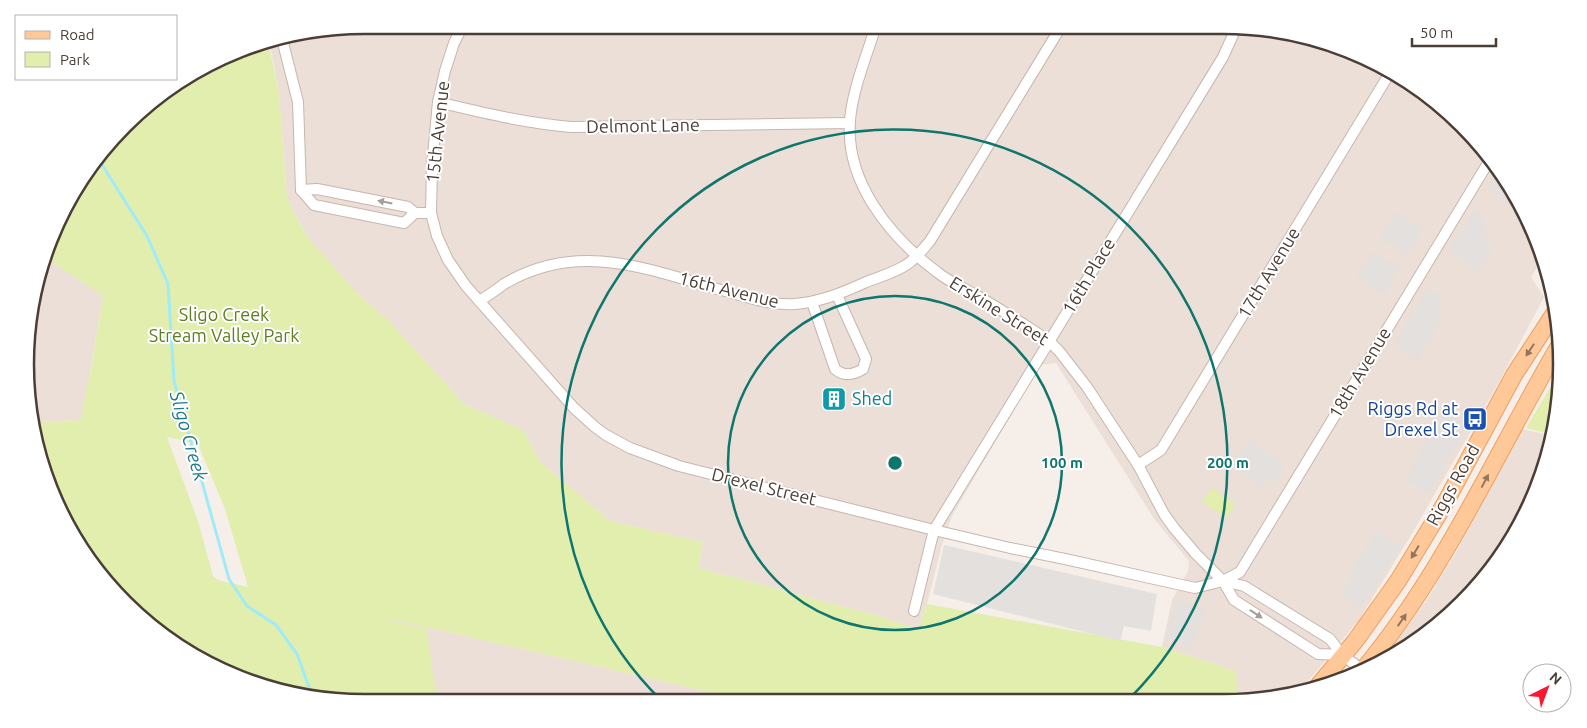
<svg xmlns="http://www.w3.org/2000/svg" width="1587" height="728" font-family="Ubuntu,sans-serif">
<rect width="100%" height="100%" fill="#f6efe9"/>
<!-- residential -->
<g fill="#ebdfd7">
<path d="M364 25H1223L1289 31 1352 51 1411 82 1463 124 1505 175 1536 234 1543 258 1531 277 1544 297 1497 386 1410 537 1359 620 1300 691 1268 700H1259L1236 694V671L1162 647 1172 600 1188 571 1189 561 1155 520 1056 363 1040 365 952 516 942 545 927 604 918 629 875 615 698 568 703 542 610 521 541 463 523 430 464 404 389 321 320 260 287 199 279 93 269 41Z"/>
<path d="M46 258 103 296 82 420 31 422 28 409 31 298Z"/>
<path d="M1522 429 1554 436 1536 493 1492 570 1430 633 1384 659 1426 601 1457 551Z"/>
<path d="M391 619 753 702 418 703Z"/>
</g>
<!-- green -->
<g fill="#e2eeae" fill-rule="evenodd">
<path d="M276 40 269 46 279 93 287 199 306 235 356 292 389 321 464 404 523 430 541 463 610 521 703 542 698 568 875 615 918 629 927 604 1162 647 1236 671 1237 694 1259 700 753 702 391 619V621L427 629 437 703H364L298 696 235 677 140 619 70 533 43 473 31 422 82 420 83 417 81 416 91 369 103 296 46 258 71 194 141 109 195 70 255 43ZM167 437 198 444 225 509 248 587 218 580 213 576 198 521Z"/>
<path d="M1562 368 1554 435 1526 428Z"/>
<path d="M1212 488 1236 504 1226 518 1202 502Z"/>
</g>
<!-- parking -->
<g fill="#e4e0de">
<path d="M1499 169 1505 175 1516 197 1511 204 1487 190Z"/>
<path d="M1474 211 1482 215 1492 259 1486 260 1478 271 1449 251Z"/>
<path d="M1396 212 1423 229 1407 255 1380 238Z"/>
<path d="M1372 252 1399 268 1384 294 1357 278Z"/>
<path d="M1427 289 1441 296 1438 325 1417 360 1394 345Z"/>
<path d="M1443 411 1467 425 1429 493 1405 480Z"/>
<path d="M1249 441 1285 464 1274 482 1269 479 1264 487 1232 466Z"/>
<path d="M1377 532 1400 548 1360 608 1341 595 1352 579 1348 576Z"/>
<path d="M944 545 1157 594 1151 631 1124 626 1120 641 933 594Z"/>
<path d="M1176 601 1205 608 1192 647 1166 638Z"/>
</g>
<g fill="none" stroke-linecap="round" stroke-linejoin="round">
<!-- stream -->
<path stroke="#a1ebf8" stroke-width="3" d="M99 160 147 236 168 284 174 381 229 579 247 606 276 625 297 654 310 690V698"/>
<defs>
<g id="street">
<path d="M463 25 454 43 445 71 438 102 432 166 431 213 437 236 448 260 466 286 574 408 595 427 606 435 630 448 679 466 934 530 1010 548 1065 559 1195 588 1223 581 1244 586 1330 639 1342 655 1363 670"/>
<path d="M876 25C867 56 853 87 850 120 845 182 890 237 937 272 948 281 963 288 976 295 998 308 1019 321 1040 335L1049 341 1059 351 1087 387 1138 465 1164 514 1174 528 1196 554 1223 581 1234 600 1318 654 1342 655"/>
<path d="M282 39 298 102 301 190"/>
<path d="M438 102C483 113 526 123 572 127L850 123"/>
<path d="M301 190 317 189 408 207 415 213H431"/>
<path d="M301 190 314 205 404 223 415 213"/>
<path d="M479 301C488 296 496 290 504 284 578 240 647 269 721 290 745 296 770 306 795 304 820 302 842 293 864 283 878 277 894 273 906 265 916 259 923 249 930 241L1062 25"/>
<path d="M812 302 835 369C844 377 853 375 863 369L866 359 837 295"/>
<path d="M1138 465 1161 450 1391 71"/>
<path d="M1223 581 1240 572 1491 158"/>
<path d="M914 611 934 530 1223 57 1237 26"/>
</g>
<g id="primary">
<path d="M1361 672C1444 573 1495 455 1560 344"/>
<path d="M1317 687 1356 640 1398 581 1444 505 1514 375 1557 309"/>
</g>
</defs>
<!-- street casing -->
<use href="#street" stroke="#c6b7ae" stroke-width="12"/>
<!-- primary casing -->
<use href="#primary" stroke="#f09e5d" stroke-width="18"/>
<!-- street -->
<use href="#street" stroke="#fff" stroke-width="10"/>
<!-- primary -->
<use href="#primary" stroke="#ffc899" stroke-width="16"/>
</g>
<!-- one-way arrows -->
<defs><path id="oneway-solid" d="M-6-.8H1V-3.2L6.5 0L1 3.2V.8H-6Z" transform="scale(1.25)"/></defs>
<g fill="#a59e9a">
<use href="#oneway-solid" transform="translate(385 202) rotate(-169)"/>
<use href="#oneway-solid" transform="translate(1256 614) rotate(33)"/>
</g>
<g fill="#93755e">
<use href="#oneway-solid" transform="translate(1530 350) rotate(123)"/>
<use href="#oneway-solid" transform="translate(1485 481) rotate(-62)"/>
<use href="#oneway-solid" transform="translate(1415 552) rotate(121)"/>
<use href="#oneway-solid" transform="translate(1402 620) rotate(-55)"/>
</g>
<!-- distance rings -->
<g fill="none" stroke="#0f766e" stroke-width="2.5">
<circle cx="895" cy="463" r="167"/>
<path d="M662 701A333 333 0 1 1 1130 698"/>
</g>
<!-- icons -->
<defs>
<symbol id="building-square" viewBox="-11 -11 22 22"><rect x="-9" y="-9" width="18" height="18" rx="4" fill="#0f9aa8" stroke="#fff"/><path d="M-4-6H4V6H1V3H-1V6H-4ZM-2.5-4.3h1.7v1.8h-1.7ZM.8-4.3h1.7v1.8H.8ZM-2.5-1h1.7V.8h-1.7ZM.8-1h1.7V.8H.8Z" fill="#fff"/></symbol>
<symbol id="bus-square" viewBox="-11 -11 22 22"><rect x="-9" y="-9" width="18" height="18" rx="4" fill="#1a4fb4" stroke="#fff"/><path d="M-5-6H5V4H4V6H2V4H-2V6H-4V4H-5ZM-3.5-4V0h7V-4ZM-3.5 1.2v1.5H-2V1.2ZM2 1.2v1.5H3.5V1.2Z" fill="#fff"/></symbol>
</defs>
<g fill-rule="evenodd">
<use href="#building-square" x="820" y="385" width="28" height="28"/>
<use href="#bus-square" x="1461" y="405" width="28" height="28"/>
</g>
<g text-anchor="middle" stroke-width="4" stroke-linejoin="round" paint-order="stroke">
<!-- street labels -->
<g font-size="18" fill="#4b3e36" stroke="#fff">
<text transform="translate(643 126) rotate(-1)" y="6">Delmont Lane</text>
<text transform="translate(438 132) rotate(-84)" y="6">15th Avenue</text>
<text transform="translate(1269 273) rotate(-59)" y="6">17th Avenue</text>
<text transform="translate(1089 276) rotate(-59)" y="6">16th Place</text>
<text transform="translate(729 290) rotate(14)" y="6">16th Avenue</text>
<text transform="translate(999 311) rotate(32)" y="6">Erskine Street</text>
<text transform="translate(1360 373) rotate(-59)" y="6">18th Avenue</text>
<text transform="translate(1453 485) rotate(-61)" y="6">Riggs Road</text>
<text transform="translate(764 487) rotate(14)" y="6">Drexel Street</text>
</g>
<!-- park labels -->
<g font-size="18" fill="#5d7e21" stroke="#fff">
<text x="224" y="321">Sligo Creek<tspan x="224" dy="21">Stream Valley Park</tspan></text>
</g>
<!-- culture labels -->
<g font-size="18" fill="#0d838f" stroke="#fff" text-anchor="start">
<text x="852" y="405">Shed</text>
</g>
<!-- transit labels -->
<g font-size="18" fill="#164399" stroke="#fff" text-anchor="end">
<text x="1458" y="415">Riggs Rd at<tspan x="1458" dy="21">Drexel St</tspan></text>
</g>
<!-- water labels -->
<g font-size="19" font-style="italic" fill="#1e7b8e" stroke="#fff">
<text transform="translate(189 436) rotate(74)" y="7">Sligo Creek</text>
</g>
</g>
<!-- crop -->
<path d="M0 0H1587V728H0ZM364 34H1223A330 330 0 0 1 1553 364V364A330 330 0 0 1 1223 694H364A330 330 0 0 1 34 364V364A330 330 0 0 1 364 34Z" fill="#fff" fill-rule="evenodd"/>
<path fill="none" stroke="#4b3e36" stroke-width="2.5" d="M364 34H1223A330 330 0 0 1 1553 364V364A330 330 0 0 1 1223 694H364A330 330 0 0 1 34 364V364A330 330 0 0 1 364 34Z"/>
<circle cx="895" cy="463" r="8" fill="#0f766e" stroke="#fff" stroke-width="2.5"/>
<g font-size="15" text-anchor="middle" font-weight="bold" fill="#0f766e" stroke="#fff" stroke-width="4" stroke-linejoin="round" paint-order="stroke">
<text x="1062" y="468">100 m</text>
<text x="1228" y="468">200 m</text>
</g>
<!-- legend -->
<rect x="15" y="15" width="162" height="65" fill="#ffffff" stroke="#b7b2af"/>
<rect x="25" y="31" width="25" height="8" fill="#ffc899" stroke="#b7b2af"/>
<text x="60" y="40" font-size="15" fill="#4b3e36">Road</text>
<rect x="25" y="52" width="25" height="15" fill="#e2eeae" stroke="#b7b2af"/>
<text x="60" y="65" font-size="15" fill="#4b3e36">Park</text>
<!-- north arrow -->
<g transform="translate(1547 688) rotate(42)"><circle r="24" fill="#ffffff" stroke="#b7b2af"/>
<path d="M0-4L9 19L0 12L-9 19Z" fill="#ff1731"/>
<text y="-8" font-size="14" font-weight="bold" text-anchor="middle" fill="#4b3e36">N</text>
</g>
<!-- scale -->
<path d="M1412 38v8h84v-8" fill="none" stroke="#4b3e36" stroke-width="2.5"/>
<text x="1420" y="38" font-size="15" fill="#4b3e36" stroke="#ffffff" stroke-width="4" paint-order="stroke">50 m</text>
</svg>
